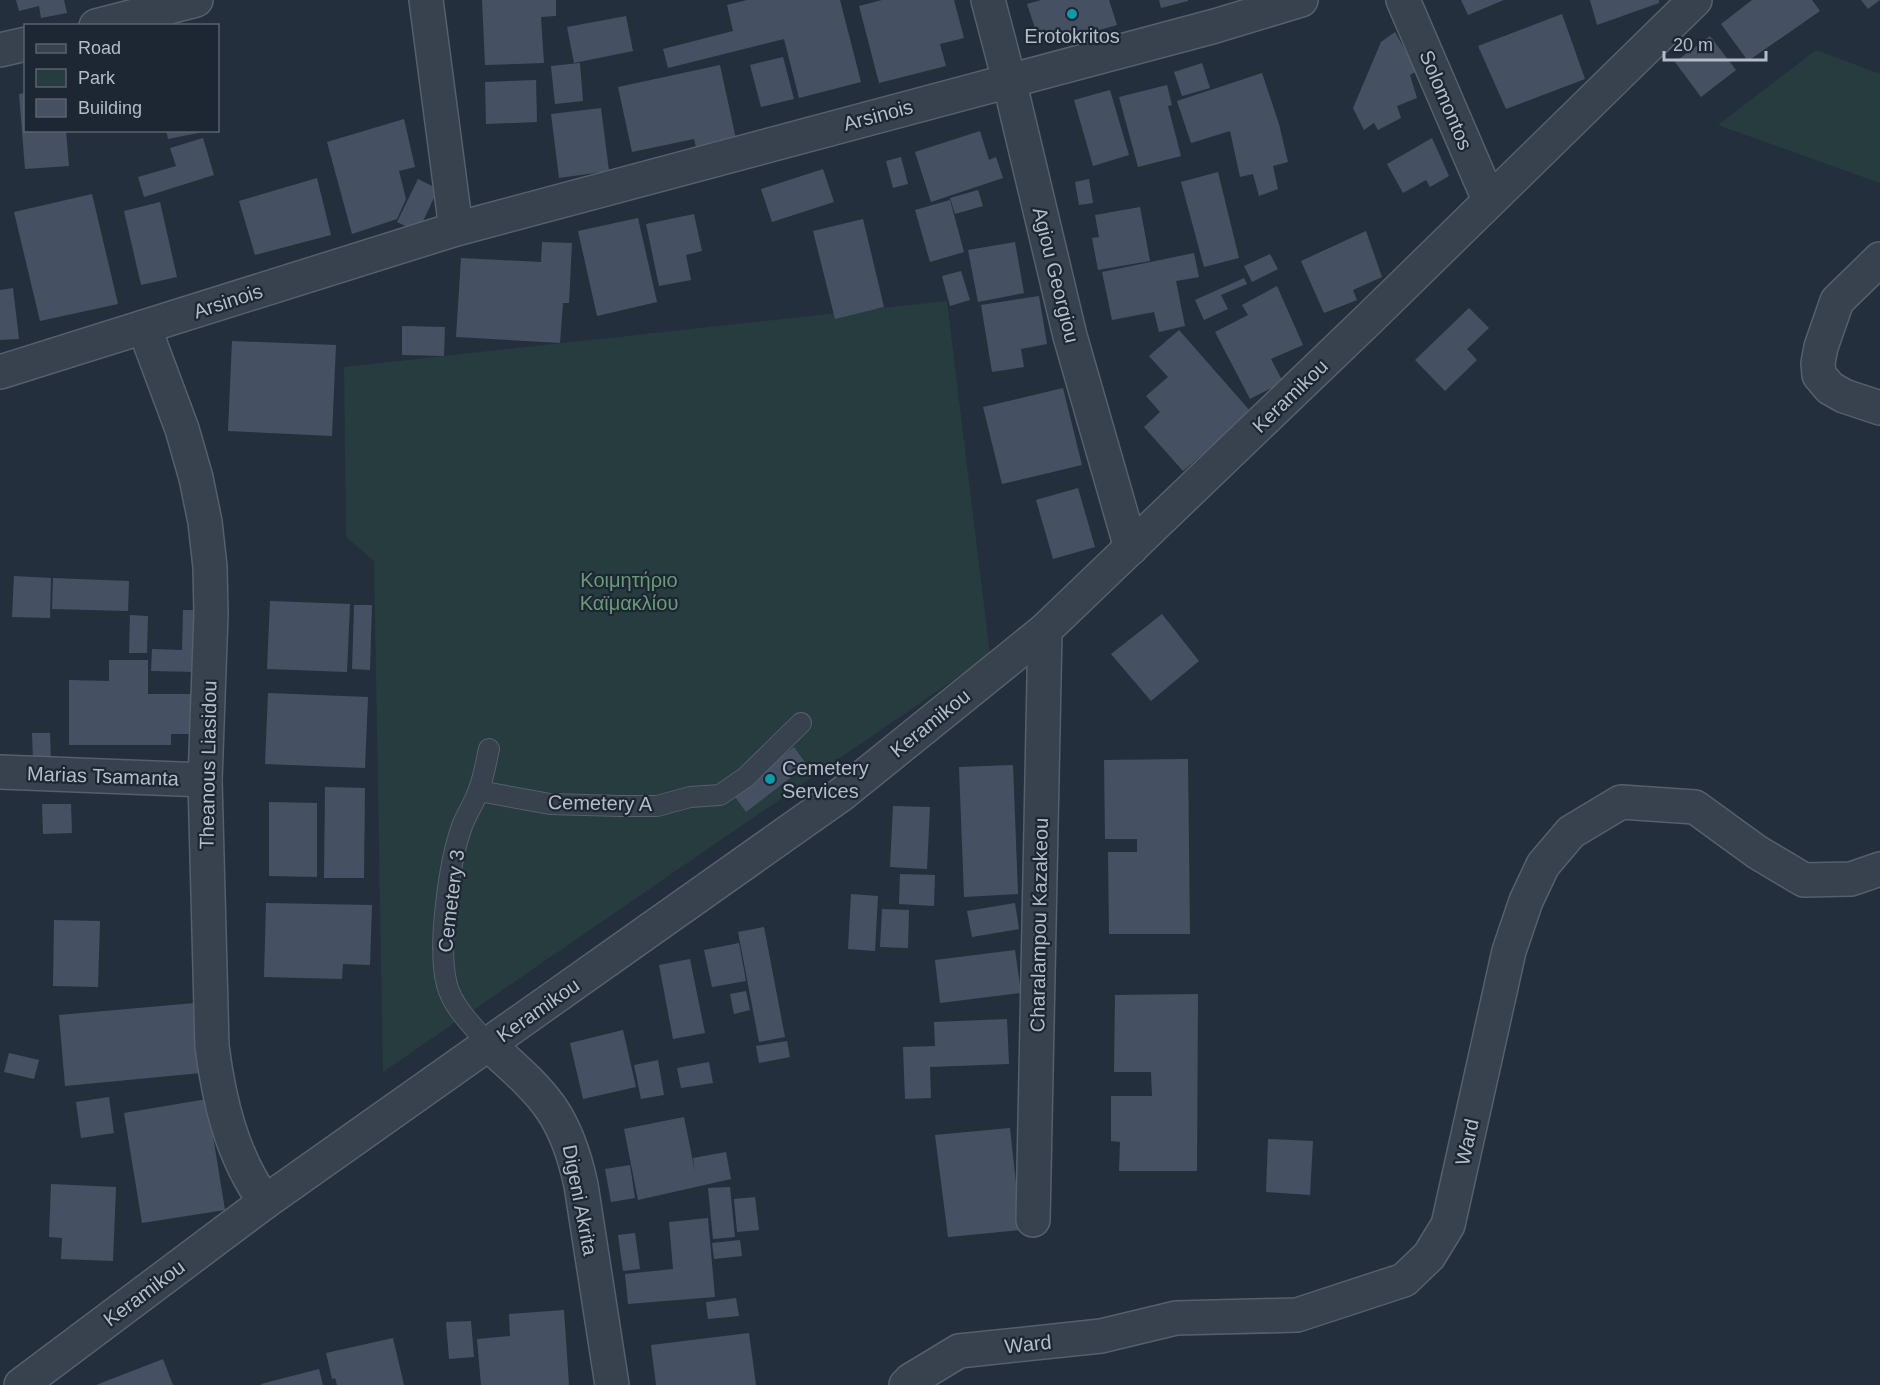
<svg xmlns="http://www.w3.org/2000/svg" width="1880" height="1385" font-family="Arial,sans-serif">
<rect width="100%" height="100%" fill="#242f3e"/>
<!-- green -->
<g fill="#263c3f">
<path d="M1816 50 1880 74V183L1718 125Z"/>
<path d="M947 301 990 655 383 1072 374 561 346 537 344 367Z"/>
</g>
<!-- building -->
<g fill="#455162">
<path d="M16 0H64L67 13 41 18 39 6 19 11Z"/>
<path d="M482 0H556V16L541 17 544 63 485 65Z"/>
<path d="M747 0H840L861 82 799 98 784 39 668 68 663 49 733 31 727 5Z"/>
<path d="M882 0H954L964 38 940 44 946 66 879 83 859 6Z"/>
<path d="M1041 0H1109L1117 25 1054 43 1037 34 1027 4Z"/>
<path d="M1159 0H1188V1L1161 8Z"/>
<path d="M1461 0H1504L1468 15Z"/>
<path d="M1590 0H1659V3L1597 25Z"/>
<path d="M1752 0H1812L1820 11 1748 61 1721 24Z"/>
<path d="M1861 0H1880L1868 9Z"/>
<path d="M1562 14 1585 79 1506 109 1478 46Z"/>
<path d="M626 16 633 51 574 63 567 27Z"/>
<path d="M1395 32 1417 71 1410 75 1417 98 1397 106 1401 118 1378 130 1374 123 1364 130 1353 108 1381 42Z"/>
<path d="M1710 36 1736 70 1701 97 1675 62Z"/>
<path d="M783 57 794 99 761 107 750 65Z"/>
<path d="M580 63 583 101 555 104 551 66Z"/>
<path d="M1202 63 1210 88 1182 96 1174 72Z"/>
<path d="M720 65 736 139 696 147 694 139 632 152 618 87Z"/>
<path d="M1262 73 1279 124 1288 162 1273 166 1278 189 1259 196 1253 174 1240 177 1230 131 1191 143 1177 101Z"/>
<path d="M536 80 537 122 486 124 485 82Z"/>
<path d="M1167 85 1172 105 1168 106 1181 156 1138 167 1119 97Z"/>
<path d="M1110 90 1129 155 1093 166 1074 100Z"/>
<path d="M26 93V130H66L69 166 25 169 19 94Z"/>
<path d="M601 108 609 171 559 178 551 114Z"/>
<path d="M404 119 415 167 399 171 406 199 397 219 352 234 327 142Z"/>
<path d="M166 130H203V132L168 139Z"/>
<path d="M980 131 989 160 996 157 1003 178 931 202 915 152Z"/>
<path d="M203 138 214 175 144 197 138 177 176 166 170 148Z"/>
<path d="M1432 138 1449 176 1430 187 1426 180 1403 193 1387 164Z"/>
<path d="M901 157 908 184 893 188 886 161Z"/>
<path d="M823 169 834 202 772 222 761 189Z"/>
<path d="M1218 172 1239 258 1204 267 1181 182Z"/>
<path d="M317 178 331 235 255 255 239 201Z"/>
<path d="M418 179 438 189 418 232 397 222Z"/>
<path d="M1089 179 1093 203 1079 205 1075 182Z"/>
<path d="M978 190 983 206 955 214 950 198Z"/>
<path d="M92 194 118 304 40 321 14 212Z"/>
<path d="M950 200 964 252 930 262 915 210Z"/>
<path d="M160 202 177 277 141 285 124 211Z"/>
<path d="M1140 207 1150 261 1098 270 1092 238 1099 237 1095 215Z"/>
<path d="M694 214 702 251 686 255 691 280 659 286 646 224Z"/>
<path d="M638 218 657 302 597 316 578 231Z"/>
<path d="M863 219 884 307 835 319 813 231Z"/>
<path d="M1366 231 1382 277 1353 290 1357 300 1324 313 1301 261Z"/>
<path d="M542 242 572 243 569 303H563L560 343 456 337 461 258 541 262Z"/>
<path d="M1015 242 1024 293 978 302 968 250Z"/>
<path d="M1194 253 1199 277 1176 281 1185 326 1159 332 1154 312 1112 320 1102 272Z"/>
<path d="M1270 254 1278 269 1252 282 1244 266Z"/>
<path d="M961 271 970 300 950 306 942 276Z"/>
<path d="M1244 278 1247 284 1221 295 1228 309 1204 320 1195 300Z"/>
<path d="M1277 286 1303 345 1271 359 1283 382 1250 399 1215 332 1248 315 1242 305Z"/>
<path d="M13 288 19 339 0 340V290Z"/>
<path d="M1039 296 1047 344 1021 349 1024 367 992 372 981 305Z"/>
<path d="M1469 308 1489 328 1467 349 1477 360 1445 391 1415 360Z"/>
<path d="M402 326 445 327 444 356 402 355Z"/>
<path d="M1179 330 1251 412 1183 471 1144 427 1160 412 1146 396 1168 377 1149 356Z"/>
<path d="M232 341 336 345 332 436 228 431Z"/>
<path d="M1063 388 1082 465 1002 484 983 407Z"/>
<path d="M1078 488 1095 547 1053 559 1036 500Z"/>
<path d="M14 576 51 578 50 618 12 617Z"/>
<path d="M53 578 129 581 128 611 52 609Z"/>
<path d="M270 601 350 604 347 672 267 669Z"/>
<path d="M354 605H372L370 670 352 669Z"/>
<path d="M183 610H197L195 672 151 671 152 649 182 650Z"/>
<path d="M1162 614 1199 661 1151 701 1111 654Z"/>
<path d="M130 615 148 616 147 653H129Z"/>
<path d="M109 660H148V694H191V734H171V745H69V680L109 681Z"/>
<path d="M268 693 368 697 365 768 265 764Z"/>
<path d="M32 733H50L51 760H33Z"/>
<path d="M794 747 807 765 746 812 733 794Z"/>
<path d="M1188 759 1190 934H1109L1108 852H1137V839H1105L1104 760Z"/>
<path d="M1013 765 1018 894 964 897 959 767Z"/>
<path d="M325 787 365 788 364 878H324Z"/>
<path d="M269 802 317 803V877L269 876Z"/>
<path d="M42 804H71L72 833 43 834Z"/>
<path d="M893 806 930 807 927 869 890 867Z"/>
<path d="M900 874 935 875 934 906 899 904Z"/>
<path d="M851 894 878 896 875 951 848 949Z"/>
<path d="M266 903 372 905 370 965 343 964 342 979 264 977Z"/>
<path d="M1015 903 1019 929 972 937 967 911Z"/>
<path d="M882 909 909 910 908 948 880 947Z"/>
<path d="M54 920 100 921 98 987 53 986Z"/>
<path d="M764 927 785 1037 759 1042 738 932Z"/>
<path d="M739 943 746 981 712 987 704 950Z"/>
<path d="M1015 950 1021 993 940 1003 935 960Z"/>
<path d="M690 959 705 1033 673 1039 659 965Z"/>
<path d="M746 991 750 1010 734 1014 730 994Z"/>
<path d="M1198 994 1197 1171H1119L1120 1142 1111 1141V1096H1152L1151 1072H1114L1115 995Z"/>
<path d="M195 1003 201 1073 65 1086 59 1015Z"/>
<path d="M1007 1019 1009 1064 930 1067 931 1098 905 1099 903 1047 935 1046 934 1022Z"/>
<path d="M623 1030 636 1087 583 1099 570 1043Z"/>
<path d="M787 1041 790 1057 759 1063 756 1046Z"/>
<path d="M9 1053 39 1060 34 1079 4 1072Z"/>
<path d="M658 1060 664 1095 641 1099 634 1065Z"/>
<path d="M709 1062 713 1083 681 1088 677 1068Z"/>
<path d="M109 1097 114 1133 81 1138 76 1102Z"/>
<path d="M207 1099 225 1210 142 1223 124 1113Z"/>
<path d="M684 1117 695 1172 693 1158 726 1152 731 1179 638 1200 624 1129Z"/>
<path d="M1010 1128 1021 1230 948 1237 935 1135Z"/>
<path d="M1268 1139 1313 1141 1310 1195 1266 1192Z"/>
<path d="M630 1165 635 1198 611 1202 605 1169Z"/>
<path d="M51 1184 116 1187 113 1261 61 1259 62 1238 49 1237Z"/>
<path d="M730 1187 735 1237 713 1239 708 1188Z"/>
<path d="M755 1197 759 1230 737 1232 734 1199Z"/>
<path d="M708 1218 715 1297 628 1304 625 1274 673 1269 669 1222Z"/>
<path d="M635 1233 640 1269 623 1271 618 1235Z"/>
<path d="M740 1240 742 1256 714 1259 712 1243Z"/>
<path d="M736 1298 739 1316 708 1319 706 1302Z"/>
<path d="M564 1310 569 1385H481L477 1339 510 1336 509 1314Z"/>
<path d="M471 1321 474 1357 449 1359 446 1322Z"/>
<path d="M749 1333 756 1385H656L651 1345Z"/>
<path d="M393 1338 404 1385H337L335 1378 332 1379 326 1353Z"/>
<path d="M163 1359 173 1385H96Z"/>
<path d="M319 1369 323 1385H261V1384Z"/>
</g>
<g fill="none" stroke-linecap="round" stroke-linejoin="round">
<defs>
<g id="lane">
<path d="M479 791 550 804 620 806H657L690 797 720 795 746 777 801 723"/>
<path d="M489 1045C474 1027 453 1008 447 985 437 947 449 863 462 826 467 813 475 802 479 789 484 776 486 762 489 749"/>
</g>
<g id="street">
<path d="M426 0 456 229"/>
<path d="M988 0 1009 80 1070 336 1131 548"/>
<path d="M1403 0 1489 200"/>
<path d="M96 26 196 0"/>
<path d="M0 50 26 44"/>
<path d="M1880 259 1837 301 1821 347 1818 363 1819 375 1830 388 1844 396 1880 408"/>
<path d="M144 327 182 429 196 478 205 522 210 567 211 614 205 780 212 1046C219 1101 232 1156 265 1202"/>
<path d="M0 372 456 229 1215 26 1301 0"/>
<path d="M0 772 205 780"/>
<path d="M489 1045C542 1093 565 1111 581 1185L612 1385"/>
<path d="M1033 1220 1045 630"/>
<path d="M21 1385 265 1202 842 794 1045 630 1370 318 1695 0"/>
<path d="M906 1385 911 1380 959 1351 1101 1336 1176 1318 1297 1315 1404 1280 1429 1256 1448 1225 1509 951 1526 901 1543 865 1571 832 1621 802 1695 807 1757 852 1804 880 1851 879 1880 869"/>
</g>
</defs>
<!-- lane casing -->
<use href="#lane" stroke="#565f6c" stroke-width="22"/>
<!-- street casing -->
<use href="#street" stroke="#565f6c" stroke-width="36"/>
<!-- lane -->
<use href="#lane" stroke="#38414e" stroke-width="20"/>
<!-- street -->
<use href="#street" stroke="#38414e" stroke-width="33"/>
</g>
<!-- markers -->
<g fill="#0f9aa8" stroke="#1d2633" stroke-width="2">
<circle cx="1072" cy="14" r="6"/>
<circle cx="770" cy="779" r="6"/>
</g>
<g text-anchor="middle" stroke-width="4.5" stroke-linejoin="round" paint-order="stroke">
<!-- poi labels -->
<g font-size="20" fill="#b4bcc9" stroke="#1d2633">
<text x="1072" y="43">Erotokritos</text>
<text x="782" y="775" text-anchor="start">Cemetery<tspan x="782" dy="23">Services</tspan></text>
</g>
<!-- street labels -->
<g font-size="20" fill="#b4bcc9" stroke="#1d2633">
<text transform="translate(1446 100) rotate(67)" y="7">Solomontos</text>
<text transform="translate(878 115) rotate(-15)" y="7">Arsinois</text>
<text transform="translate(1056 275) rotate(76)" y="7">Agiou Georgiou</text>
<text transform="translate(228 301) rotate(-18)" y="7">Arsinois</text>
<text transform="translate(1290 396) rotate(-44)" y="7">Keramikou</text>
<text transform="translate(930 723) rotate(-39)" y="7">Keramikou</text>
<text transform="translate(208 765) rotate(-89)" y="7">Theanous Liasidou</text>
<text transform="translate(103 776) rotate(2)" y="7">Marias Tsamanta</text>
<text transform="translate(600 803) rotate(1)" y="7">Cemetery A</text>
<text transform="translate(451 901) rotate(-83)" y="7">Cemetery 3</text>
<text transform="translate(1039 925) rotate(-89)" y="7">Charalampou Kazakeou</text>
<text transform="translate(538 1010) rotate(-35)" y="7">Keramikou</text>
<text transform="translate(1467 1142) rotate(-77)" y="7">Ward</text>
<text transform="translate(580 1200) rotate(79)" y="7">Digeni Akrita</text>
<text transform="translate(144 1293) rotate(-37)" y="7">Keramikou</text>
<text transform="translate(1028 1344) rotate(-6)" y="7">Ward</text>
</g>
<!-- park labels -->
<g font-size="20" fill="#6b9a76" stroke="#1d2633">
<text x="629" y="587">Κοιμητήριο<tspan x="629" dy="23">Καϊμακλίου</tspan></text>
</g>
</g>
<!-- legend -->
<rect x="24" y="24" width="195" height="108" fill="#1d2633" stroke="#59626f" stroke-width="1.5"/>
<rect x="36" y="44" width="30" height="9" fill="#38414e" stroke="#59626f" stroke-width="1.5"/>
<text x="78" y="54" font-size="18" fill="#b4bcc9">Road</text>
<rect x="36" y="69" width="30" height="18" fill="#263c3f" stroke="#59626f" stroke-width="1.5"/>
<text x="78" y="84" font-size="18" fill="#b4bcc9">Park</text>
<rect x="36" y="99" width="30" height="18" fill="#455162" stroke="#59626f" stroke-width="1.5"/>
<text x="78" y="114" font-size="18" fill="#b4bcc9">Building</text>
<!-- scale -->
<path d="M1664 51v9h102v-9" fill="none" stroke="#b4bcc9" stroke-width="3"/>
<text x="1673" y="51" font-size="18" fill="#b4bcc9" stroke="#1d2633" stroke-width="4.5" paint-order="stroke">20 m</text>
</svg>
